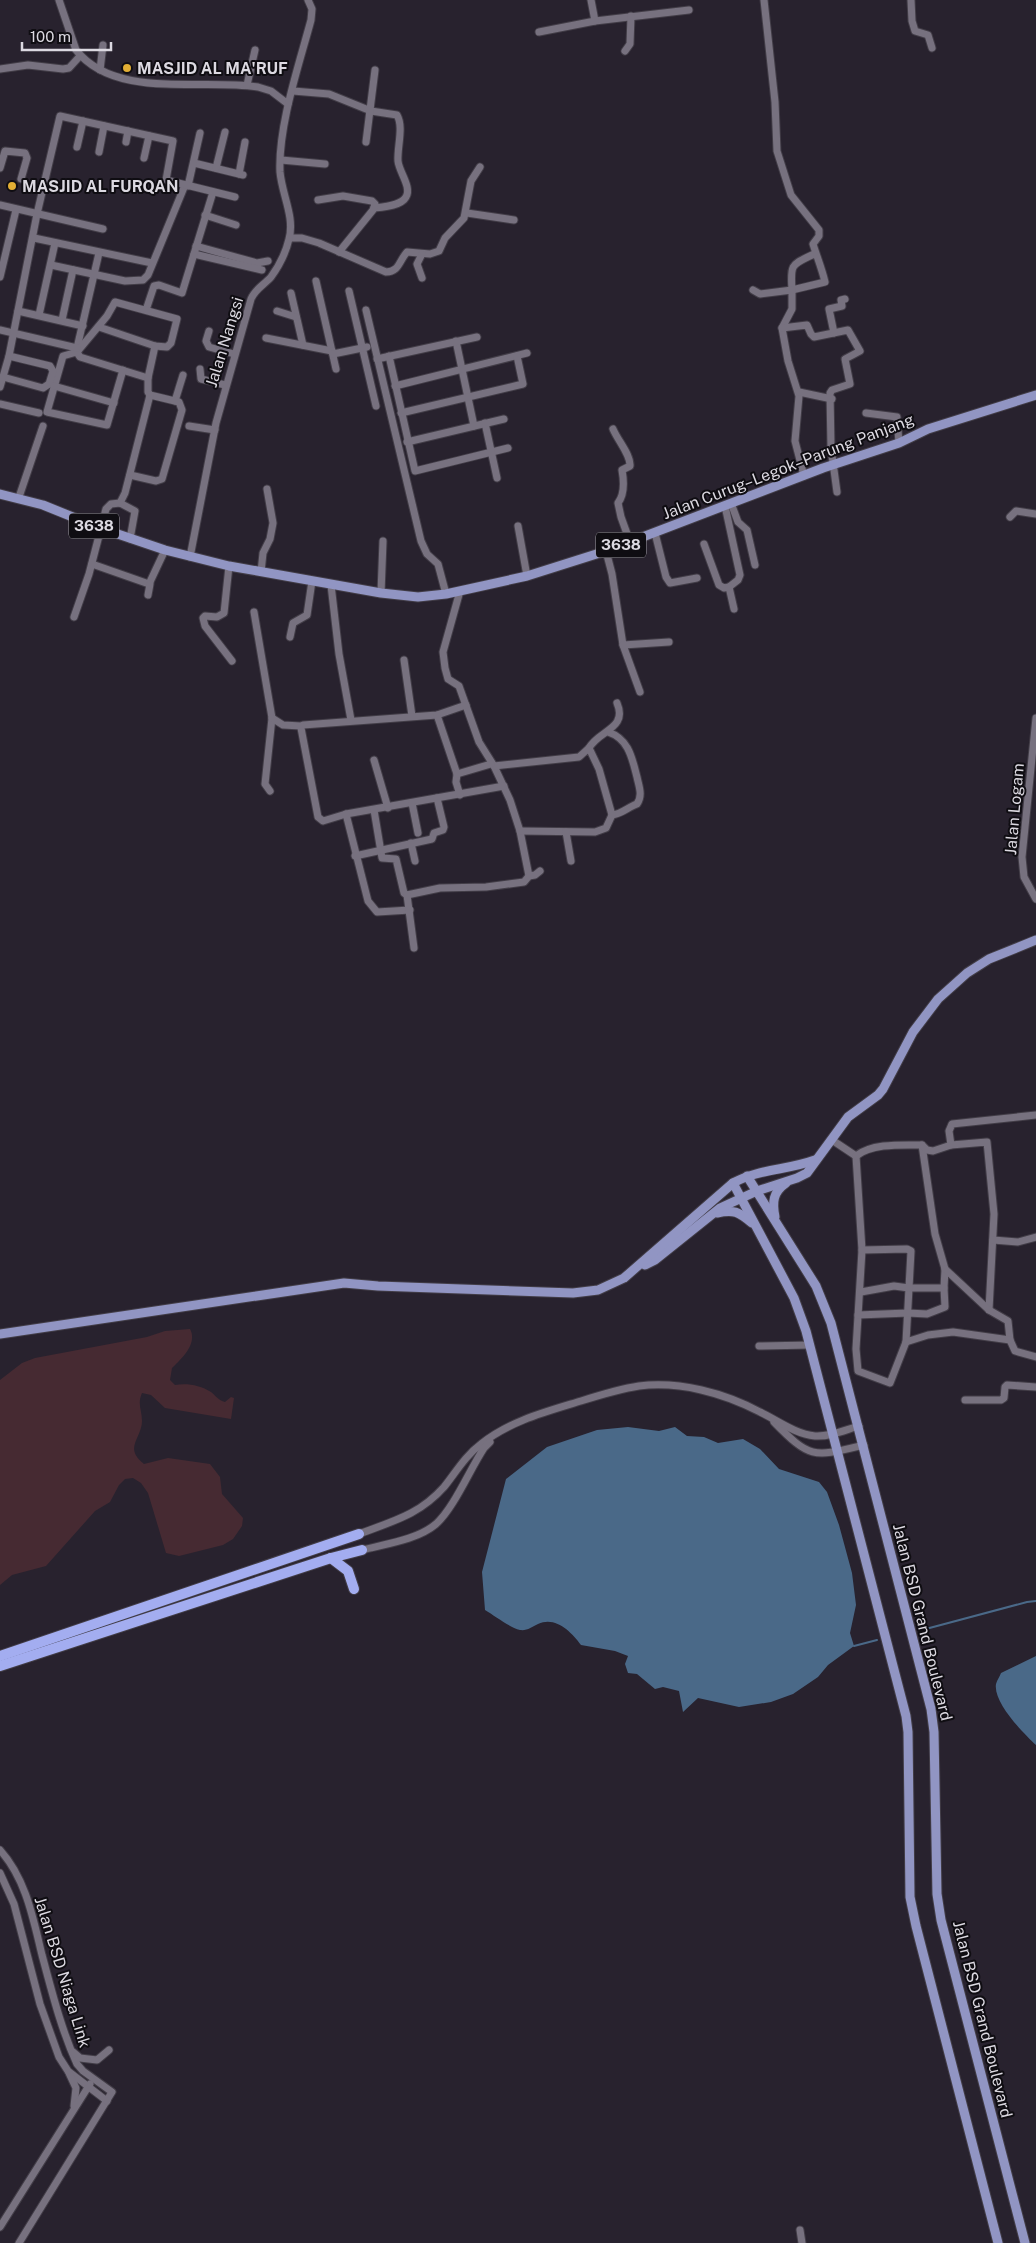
<svg xmlns="http://www.w3.org/2000/svg" width="1036" height="2243" font-family="'Public Sans',sans-serif">
<rect width="100%" height="100%" fill="#28222e"/>
<!-- green -->
<path fill="#462a32" d="M190 1329C198 1344 181 1359 172 1368L170 1380 175 1385C187 1383 200 1385 211 1392 216 1396 218 1400 225 1402L231 1397 234 1398 231 1419 165 1408 151 1395 142 1393C137 1404 142 1410 142 1421 142 1438 123 1448 144 1464L168 1458 210 1464 220 1477 222 1494 243 1518 242 1526 233 1539 223 1545 179 1556 166 1553 148 1493 141 1483 133 1478 125 1479 119 1485 110 1502 95 1511 46 1566 12 1575 0 1585V1380L22 1363 35 1358 147 1337 165 1331Z"/>
<!-- water -->
<g fill="#4a6988">
<path d="M628 1427 659 1431 675 1427 687 1436 704 1437 718 1443 743 1439 760 1449 779 1469 819 1482 827 1492 839 1525 852 1573 856 1605 850 1633 854 1646 828 1665 818 1677 793 1694 771 1702 739 1707 698 1698 683 1712 679 1691 663 1687 655 1689 637 1674 628 1673 625 1664 628 1656 615 1651 581 1645C571 1632 556 1616 538 1624 532 1627 527 1631 520 1630 509 1627 495 1616 485 1610L482 1572 506 1479 547 1447 597 1430Z"/>
<path d="M1036 1656V1745C1023 1733 993 1702 996 1684 997 1680 1000 1676 1001 1673Z"/>
</g>
<g fill="none" stroke-linecap="round" stroke-linejoin="round">
<!-- stream -->
<g stroke="#4a6988" stroke-width="2">
<path d="M922 1630 1027 1602 1036 1601"/>
<path d="M854 1646 877 1640"/>
</g>
<defs>
<g id="minor">
<path d="M59 0 76 50C115 100 203 78 258 87L271 91 288 104"/>
<path d="M764 0 775 102 777 151 791 195 819 230V236L813 244C817 257 822 269 825 282L792 290C790 262 792 265 816 253"/>
<path d="M911 0 912 21 915 31 928 35 932 48"/>
<path d="M595 21 689 10"/>
<path d="M539 32 595 21 591 0"/>
<path d="M625 51 630 44 631 16"/>
<path d="M0 69 28 65 63 69 69 68 80 56"/>
<path d="M100 70 103 45"/>
<path d="M247 85 255 50"/>
<path d="M293 91 329 94 371 111 397 115C404 127 397 147 398 161 399 172 412 187 406 197 401 206 383 207 374 208"/>
<path d="M126 142 128 131"/>
<path d="M366 142 375 70"/>
<path d="M77 147 83 121"/>
<path d="M99 152 104 126"/>
<path d="M144 158 149 136"/>
<path d="M281 160 325 164"/>
<path d="M194 163 243 175"/>
<path d="M0 168 5 151 25 153 27 158 21 179"/>
<path d="M216 168 225 132"/>
<path d="M239 174 245 142"/>
<path d="M188 186 200 133"/>
<path d="M318 200 343 196 372 201 375 204 373 210 339 252"/>
<path d="M0 205 103 229"/>
<path d="M467 213 514 220"/>
<path d="M205 215 236 225"/>
<path d="M34 238 152 263"/>
<path d="M290 238H302L319 243 386 272C399 272 399 261 407 252L430 254 439 251 445 238 464 218 471 181 480 167"/>
<path d="M196 246 257 263 268 261"/>
<path d="M99 253 77 348 78 354 80 357 148 378"/>
<path d="M194 254 262 270"/>
<path d="M422 254 417 264 422 278"/>
<path d="M51 265 125 281 143 280 148 275 185 185"/>
<path d="M0 277 16 210"/>
<path d="M316 281 336 369"/>
<path d="M753 290 760 294 792 290V309L782 328 788 361 799 396 795 441 804 476"/>
<path d="M349 291 376 406"/>
<path d="M291 293 303 345"/>
<path d="M146 310 154 286 159 285 182 293 213 192"/>
<path d="M366 310 421 541 427 554 438 564 446 594"/>
<path d="M18 311 83 326"/>
<path d="M277 311 296 317"/>
<path d="M39 315 55 243"/>
<path d="M62 320 73 270"/>
<path d="M99 327 155 346 167 347 171 343 177 319 115 302 107 316 77 352 63 356 47 412 107 425 123 370"/>
<path d="M782 328 807 325 811 334 814 337 848 330 860 351 845 359 850 384 832 390 830 393 831 448 837 492"/>
<path d="M0 330 77 348"/>
<path d="M209 331 206 341 209 347 234 354"/>
<path d="M834 333 829 309 842 306 841 300 845 299"/>
<path d="M266 338 332 351"/>
<path d="M456 341 474 426"/>
<path d="M333 354 367 347"/>
<path d="M389 356 415 471 508 448"/>
<path d="M377 359 477 337"/>
<path d="M200 369 201 379 225 385"/>
<path d="M3 377 43 388 49 384 53 371 50 366 9 356"/>
<path d="M54 386 114 403"/>
<path d="M395 386 527 353"/>
<path d="M0 387 9 356 37 214 60 116 173 141 166 180 235 197"/>
<path d="M799 392 832 399"/>
<path d="M175 401 183 375"/>
<path d="M0 404 39 413"/>
<path d="M401 413 523 384 517 356"/>
<path d="M866 413 897 417 899 443"/>
<path d="M485 423 497 478"/>
<path d="M189 426 215 430"/>
<path d="M613 429C618 441 631 455 630 466L622 470C624 481 625 494 618 503L621 517 630 542"/>
<path d="M407 442 504 419"/>
<path d="M130 475 156 481 162 479 182 410 179 402 150 395 148 392V378L155 346"/>
<path d="M19 497 43 426"/>
<path d="M120 503 125 493 150 395"/>
<path d="M731 503 738 522 747 530 755 565"/>
<path d="M725 506 740 575 738 580 729 587 734 609"/>
<path d="M1010 517 1016 511 1036 514"/>
<path d="M518 526 527 576"/>
<path d="M655 533 666 577 670 583 697 578"/>
<path d="M704 544 719 585 724 588 729 587"/>
<path d="M606 551 612 574 623 645 669 642"/>
<path d="M190 557 216 423 251 299C255 289 264 285 271 277 279 266 286 252 289 239 295 217 282 195 280 172 278 126 299 65 311 20L312 9 308 0"/>
<path d="M92 564 149 584 165 550"/>
<path d="M229 566 224 613 217 617 205 616 203 618 205 626 232 661"/>
<path d="M261 572 263 553 270 539 273 523 267 489"/>
<path d="M331 585 339 654 351 720"/>
<path d="M460 591 443 652 445 668 448 679 459 686 479 742 494 766 510 800 520 831 529 876"/>
<path d="M381 593 383 541"/>
<path d="M148 595 150 584"/>
<path d="M254 612 272 718 265 784 270 791"/>
<path d="M74 617 89 574 106 509 111 504 120 503 135 511 130 539"/>
<path d="M290 637 293 623 307 615 312 581"/>
<path d="M623 645 640 692"/>
<path d="M404 660 412 716"/>
<path d="M466 705 437 715 303 725 301 728 318 817 323 821 346 814 504 786"/>
<path d="M437 715 457 774 456 782 460 795"/>
<path d="M272 718 283 725 301 726"/>
<path d="M1036 718 1022 857 1024 877 1036 899"/>
<path d="M608 732C629 739 632 758 637 777 639 787 643 795 637 804 628 807 622 814 612 815"/>
<path d="M589 748C599 730 628 729 617 703"/>
<path d="M374 760 388 808"/>
<path d="M494 766 579 757 589 748 599 769 612 815 606 828 595 832 520 831"/>
<path d="M457 774 491 764"/>
<path d="M412 803 418 833"/>
<path d="M374 810 382 858 396 859 404 893 407 895 440 888 486 887 524 882 529 876 535 875 540 871"/>
<path d="M346 814 368 901 377 912 410 910"/>
<path d="M566 832 571 861"/>
<path d="M411 843 415 861"/>
<path d="M355 856 432 839 434 833 443 830 444 827 437 798"/>
<path d="M407 895 414 948"/>
<path d="M832 1140 856 1156"/>
<path d="M951 1145 949 1131 952 1124 1036 1115"/>
<path d="M856 1156 862 1250 856 1349 858 1371 890 1383 906 1342 909 1288H944L945 1269 935 1234 922 1145"/>
<path d="M856 1156C872 1143 902 1145 922 1145L927 1150 933 1151 951 1145 987 1142 994 1214 989 1310"/>
<path d="M993 1240 1018 1242 1036 1237"/>
<path d="M945 1269 989 1310 1008 1321 1010 1340 1015 1351 1036 1357"/>
<path d="M861 1292 894 1286 909 1288 911 1251 907 1249 862 1250"/>
<path d="M858 1315 908 1313 927 1314 945 1307 944 1288"/>
<path d="M906 1342 928 1335 953 1332 1010 1340"/>
<path d="M759 1346 810 1345"/>
<path d="M965 1400H1001L1004 1398 1005 1387 1007 1385 1036 1387"/>
<path d="M774 1422C811 1460 814 1457 864 1445"/>
<path d="M359 1534C393 1521 419 1515 444 1487 456 1472 465 1456 481 1444 510 1421 545 1412 581 1401 600 1395 619 1389 639 1386 680 1381 724 1393 760 1412 777 1420 795 1434 815 1436 830 1437 845 1430 859 1426"/>
<path d="M362 1550C385 1544 417 1540 436 1524 454 1508 470 1469 484 1448L490 1442"/>
<path d="M0 1850C26 1879 33 1918 42 1955 52 1992 61 2029 77 2064L83 2071 112 2092 19 2243"/>
<path d="M0 1873 14 1904 40 2004 59 2057 68 2071 107 2101"/>
<path d="M73 2052 80 2058 97 2060 109 2050"/>
<path d="M69 2073 76 2088 74 2106"/>
<path d="M0 2227 90 2084"/>
<path d="M800 2230 802 2243"/>
</g>
<g id="major">
<path d="M0 494 43 505 100 528 165 550 229 566 381 593 418 597 446 594 527 576 606 551 823 468 899 443 928 429 1036 395"/>
<path d="M747 1176 816 1286 831 1323 931 1709 934 1732 937 1894 941 1920 1025 2243"/>
<path d="M733 1183 794 1298 806 1331 906 1716 908 1732 910 1897 916 1926 998 2243"/>
<path d="M717 1213C734 1209 739 1212 752 1223"/>
<path d="M775 1217C772 1202 773 1192 786 1183"/>
<path d="M645 1265 655 1260 720 1208 757 1191 797 1178 807 1173 848 1117 878 1095 883 1089 913 1032 938 999 967 973 989 959 1036 940"/>
<path d="M0 1334 344 1283 378 1286 573 1293 598 1290 624 1278 733 1183C758 1169 788 1170 815 1160"/>
</g>
<g id="highway">
<path d="M331 1558 348 1571 354 1589"/>
<path d="M0 1656 359 1534"/>
<path d="M0 1666 331 1558 362 1550"/>
</g>
</defs>
<!-- minor casing -->
<use href="#minor" stroke="#423d47" stroke-width="9"/>
<!-- major casing -->
<use href="#major" stroke="#423d47" stroke-width="11"/>
<!-- highway casing -->
<use href="#highway" stroke="#423d47" stroke-width="12"/>
<!-- minor -->
<use href="#minor" stroke="#77717f" stroke-width="7"/>
<!-- major -->
<use href="#major" stroke="#9195c3" stroke-width="9"/>
<!-- highway -->
<use href="#highway" stroke="#a3adf0" stroke-width="10"/>
</g>
<!-- markers -->
<g fill="#e2ae34" stroke="#0f0d12" stroke-width="2">
<circle cx="127" cy="68" r="5"/>
<circle cx="12" cy="186" r="5"/>
</g>
<g text-anchor="middle" stroke-width="4" stroke-linejoin="round" paint-order="stroke">
<!-- shield labels -->
<g fill="#0f0d12" stroke="#9e9ca3" stroke-width="1">
<rect x="69" y="513.5" width="50" height="25" rx="4"/>
<rect x="596" y="532.5" width="50" height="25" rx="4"/>
</g>
<g font-size="15" font-weight="bold" fill="#dcd9e1">
<text x="94" y="531">3638</text>
<text x="621" y="550">3638</text>
</g>
<!-- poi labels -->
<g font-size="16" font-weight="bold" fill="#dcd9e1" stroke="#0f0d12" text-anchor="start">
<text x="137" y="74">MASJID AL MA'RUF</text>
<text x="22" y="192">MASJID AL FURQAN</text>
</g>
<!-- street labels -->
<g font-size="16" fill="#dcd9e1" stroke="#0f0d12">
<text transform="translate(224 342) rotate(-73)" y="6">Jalan Nangsi</text>
<text transform="translate(788 466) rotate(-21)" y="6">Jalan Curug–Legok–Parung Panjang</text>
<text transform="translate(1014 809) rotate(-85)" y="6">Jalan Logam</text>
<text transform="translate(923 1622) rotate(76)" y="6">Jalan BSD Grand Boulevard</text>
<text transform="translate(63 1972) rotate(73)" y="6">Jalan BSD Niaga Link</text>
<text transform="translate(983 2019) rotate(76)" y="6">Jalan BSD Grand Boulevard</text>
</g>
</g>
<!-- scale -->
<path d="M22 42v8h89v-8" fill="none" stroke="#dcd9e1" stroke-width="2.5"/>
<text x="30" y="42" font-size="15" fill="#dcd9e1" stroke="#0f0d12" stroke-width="4" paint-order="stroke">100 m</text>
</svg>
